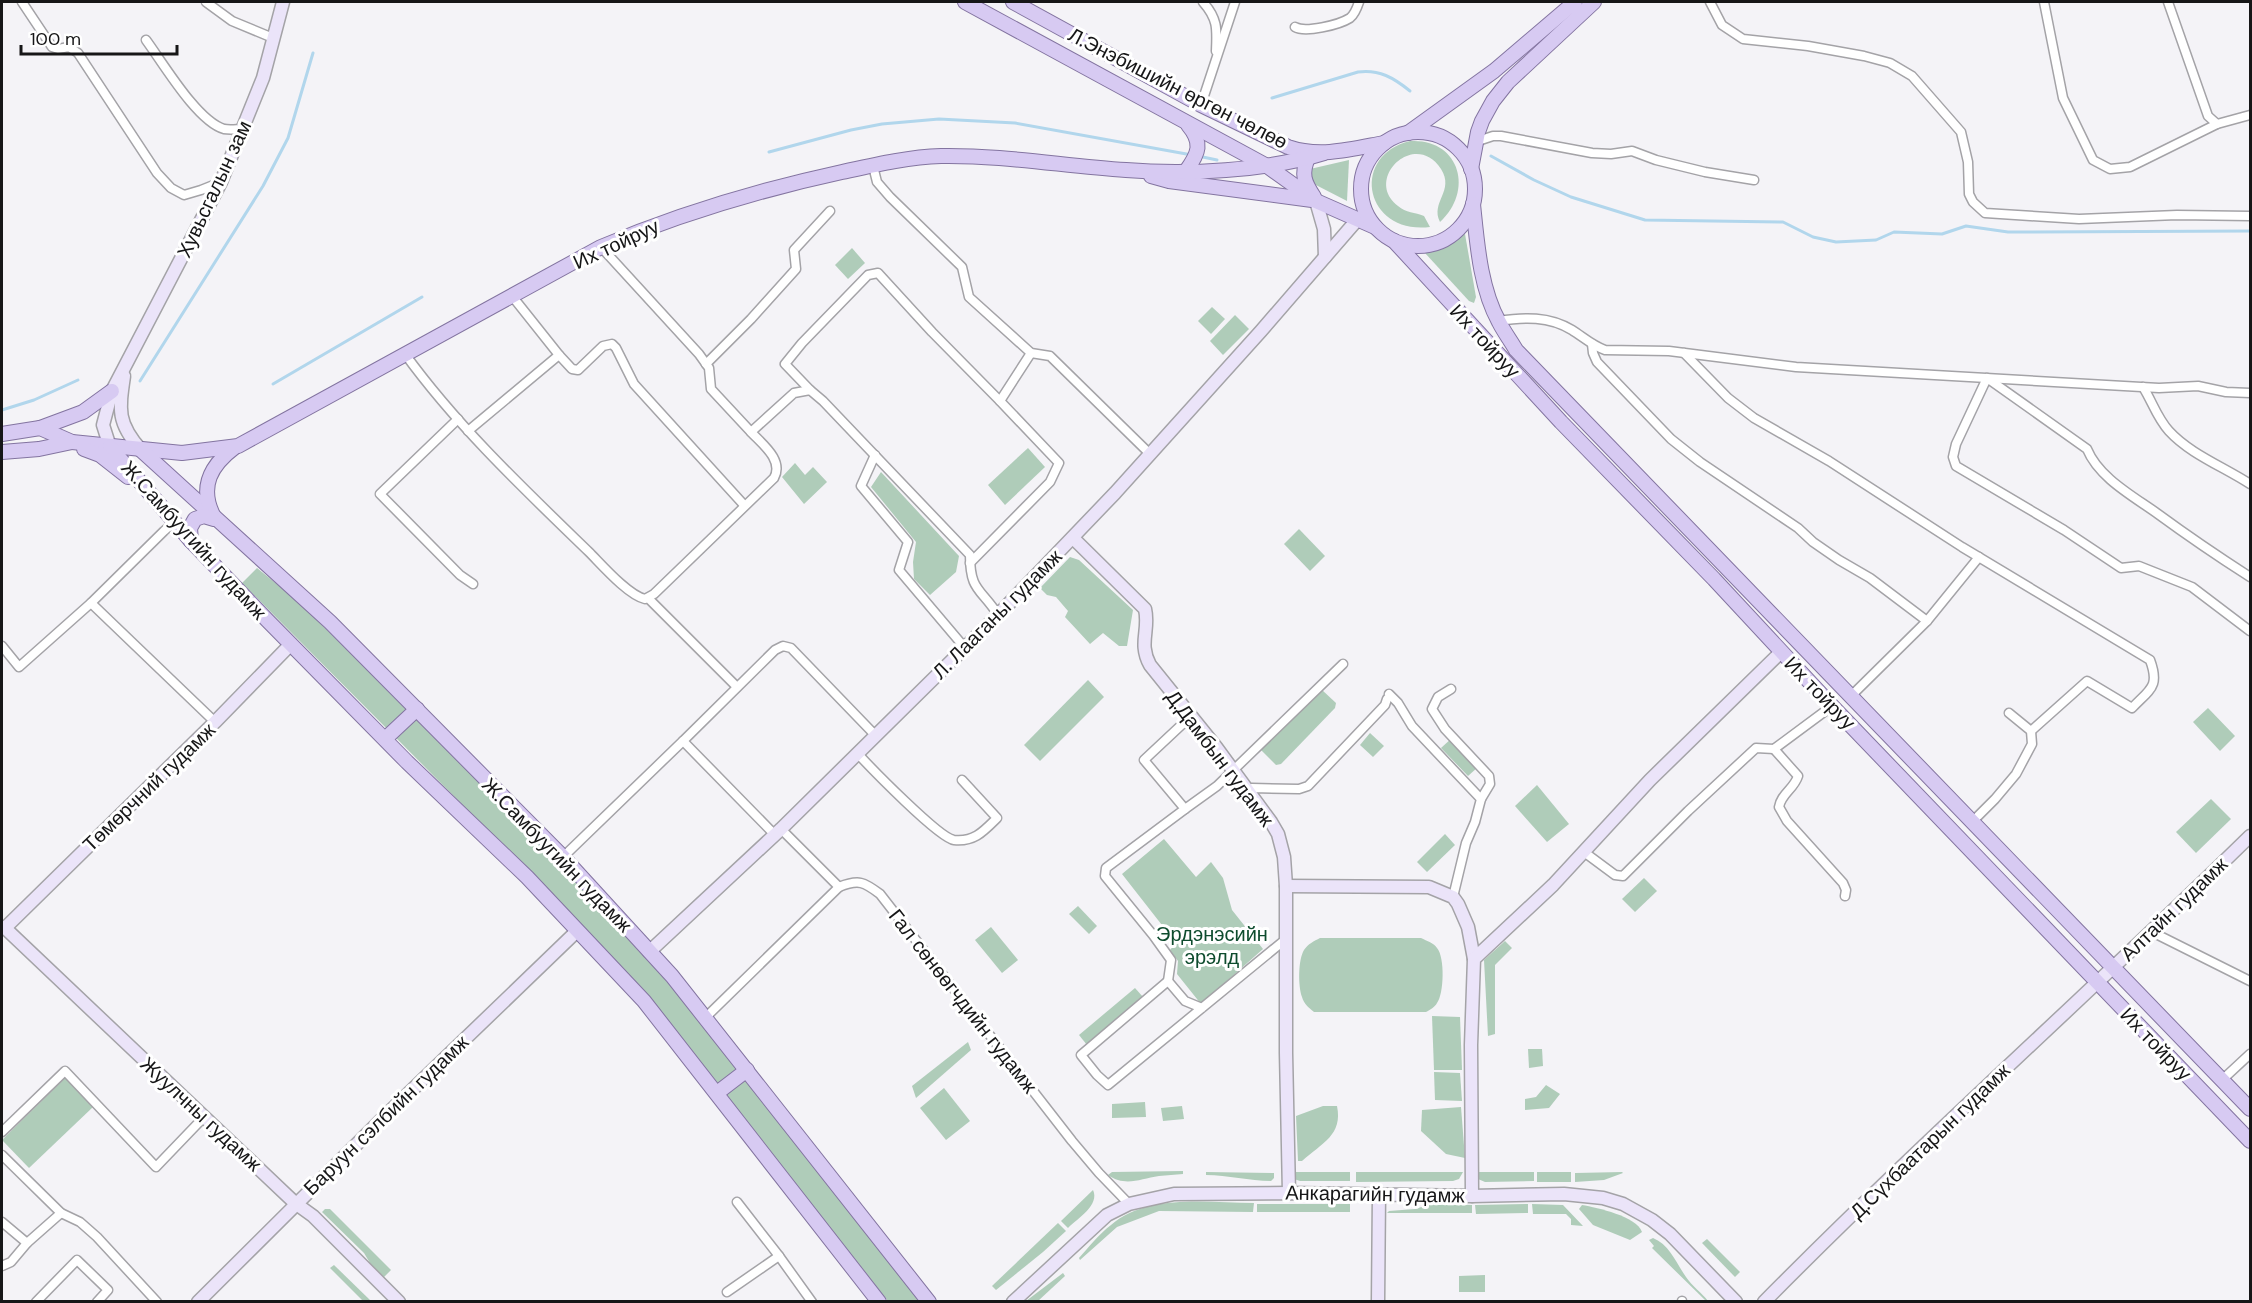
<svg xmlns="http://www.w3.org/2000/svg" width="2252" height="1303" font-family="'DM Sans',sans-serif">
<rect width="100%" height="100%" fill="#f4f3f7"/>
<!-- green -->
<g fill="#afccb9">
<path d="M1410 141C1459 138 1475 190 1440 222 1430 202 1455 191 1441 169 1415 129 1363 179 1398 206 1406 213 1415 212 1424 216L1430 227C1365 235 1349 156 1410 141Z"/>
<path d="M1349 160 1347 201 1314 184 1305 177 1310 169Z"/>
<path d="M1465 234 1476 297 1474 303 1469 301 1425 253Z"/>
<path d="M852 248 865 263 848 279 835 265Z"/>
<path d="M1212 307 1225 319 1211 334 1198 321Z"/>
<path d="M1235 315 1249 329 1223 355 1210 341Z"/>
<path d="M1028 448 1045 467 1005 505 988 485Z"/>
<path d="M795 463 805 475 813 467 827 482 804 504 782 477Z"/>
<path d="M881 472 959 556 956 572 930 595 914 579 913 562 916 542 871 487Z"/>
<path d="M1299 529 1325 556 1310 571 1284 544Z"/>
<path d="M1070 557 1079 560 1133 610 1127 646H1119L1103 633 1090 644 1065 617 1068 611 1056 597 1047 595 1040 588Z"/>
<path d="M257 568 299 602 536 839 663 977 923 1301H888L645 994 570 913 242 583Z"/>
<path d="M1088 680 1104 697 1040 761 1024 745Z"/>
<path d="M1321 689 1336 703 1335 708 1281 764 1276 765 1261 750Z"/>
<path d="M2208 708 2235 736 2220 751 2193 722Z"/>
<path d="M1370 733 1384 746 1373 757 1360 745Z"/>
<path d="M1452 738 1478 767 1468 776 1441 748Z"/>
<path d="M1537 785 1569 824 1547 842 1515 806Z"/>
<path d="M2211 799 2231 819 2196 853 2176 832Z"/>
<path d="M1445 834 1455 845 1427 872 1417 862Z"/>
<path d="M1164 839 1196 877 1211 862 1223 878 1232 910 1263 949 1201 1004 1177 974 1178 961 1170 950 1176 943 1122 874Z"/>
<path d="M1644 878 1657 891 1635 912 1622 899Z"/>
<path d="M1078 906 1097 926 1089 934 1069 914Z"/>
<path d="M991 927 1018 960 1002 973 975 940Z"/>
<path d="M1320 938H1421C1427 941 1434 943 1437 948 1445 957 1444 994 1437 1003 1435 1007 1430 1010 1426 1012H1314C1308 1007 1304 1004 1302 997 1298 986 1298 960 1304 950 1308 944 1314 941 1320 938Z"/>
<path d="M1505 941 1512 948 1495 965V1034L1488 1036 1484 960Z"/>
<path d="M1135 988 1143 997 1087 1045 1079 1035Z"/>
<path d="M1432 1016 1460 1017 1462 1070H1434Z"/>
<path d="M968 1042 971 1050 916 1098 912 1086Z"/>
<path d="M1528 1049H1542L1543 1066 1529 1068Z"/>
<path d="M1434 1072 1460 1073 1462 1101 1435 1100Z"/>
<path d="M65 1078 93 1107 29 1168 2 1140Z"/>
<path d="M1546 1085 1560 1094 1549 1108 1525 1110V1099L1536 1097Z"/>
<path d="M944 1088 970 1121 946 1140 920 1108Z"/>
<path d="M1145 1102 1146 1117 1112 1118V1104Z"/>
<path d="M1182 1106 1184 1119 1163 1121 1161 1108Z"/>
<path d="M1323 1106H1337C1343 1135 1322 1143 1302 1161H1298L1296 1116Z"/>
<path d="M1461 1107 1465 1158 1446 1154 1421 1131 1422 1110Z"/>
<path d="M1183 1171V1174C1175 1175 1167 1175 1159 1176 1140 1179 1125 1187 1108 1175L1112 1172Z"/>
<path d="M1206 1172 1274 1173V1178L1271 1181C1249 1181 1228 1175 1206 1175Z"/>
<path d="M1290 1172H1350V1181H1300L1294 1179Z"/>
<path d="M1356 1172H1463L1459 1179 1453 1181 1356 1182Z"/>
<path d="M1475 1172H1534V1181L1485 1182 1478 1179Z"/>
<rect x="1537" y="1172" width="34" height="10"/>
<path d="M1622 1172 1623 1173 1604 1180 1575 1182V1173Z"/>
<path d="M1093 1190C1100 1205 1078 1218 1068 1228L1061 1221Z"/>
<path d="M1254 1203 1253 1212 1159 1211 1117 1227 1080 1260 1079 1258C1089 1247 1099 1234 1111 1225 1148 1193 1209 1203 1254 1203Z"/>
<rect x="1257" y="1204" width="93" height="8"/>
<path d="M1431 1204 1472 1205V1213H1387L1389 1211 1415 1209Z"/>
<path d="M1528 1204V1213L1476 1214 1475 1205Z"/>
<path d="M1532 1204 1563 1205 1583 1226 1571 1225V1219L1566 1214H1533Z"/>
<path d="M1582 1205C1598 1208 1636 1216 1642 1232L1630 1240 1593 1225 1579 1209Z"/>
<path d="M325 1209H330L391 1270 384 1277 370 1263 364 1253 322 1212Z"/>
<path d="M1058 1223 1066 1231 1043 1252 996 1290 992 1286Z"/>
<path d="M1653 1238C1670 1245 1676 1263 1686 1277 1692 1286 1702 1293 1708 1301H1706L1652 1248 1654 1246 1649 1240Z"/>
<path d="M1707 1239 1740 1272 1735 1277 1702 1243Z"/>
<path d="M334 1265 371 1301H363L330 1268Z"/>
<path d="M1063 1273 1065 1276 1038 1301H1026Z"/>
<path d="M1485 1275V1292H1459V1276Z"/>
</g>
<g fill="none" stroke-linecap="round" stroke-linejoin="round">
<!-- stream -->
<g stroke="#b1d6ec" stroke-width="3">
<path d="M1272 98 1358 72C1379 69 1394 78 1410 91"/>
<path d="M769 152 851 130 882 124 939 119 1015 123 1192 155"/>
<path d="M1198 156 1217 160"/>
<path d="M1491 156 1534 180 1571 197 1645 220 1783 222 1813 237 1836 242 1876 240 1894 232 1942 234 1966 226 2008 232 2250 231"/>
<path d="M140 381 263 186 288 138 313 53"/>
<path d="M273 384 422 297"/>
<path d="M2 410 34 400 78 380"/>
</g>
<defs>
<g id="street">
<path d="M22 2 52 47 58 49 69 47 78 53 157 173 171 188 184 195 201 190 221 182"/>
<path d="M206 2 232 21 273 38"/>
<path d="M1203 2C1218 19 1217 29 1216 51"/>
<path d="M1710 2 1722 25 1743 39 1808 46 1864 56 1890 63 1912 76 1961 132 1968 162 1969 194 1973 202 1985 213 2079 219 2177 215 2250 216"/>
<path d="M2044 2 2063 98 2093 160 2110 169 2130 167 2217 124"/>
<path d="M2168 2 2208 116 2217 124 2250 115"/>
<path d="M1295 27C1305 33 1339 25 1350 18 1355 14 1357 8 1359 2"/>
<path d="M146 40C163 63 197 121 224 129 230 130 237 129 243 129"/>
<path d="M1201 105 1235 2"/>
<path d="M1475 142 1493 136H1501L1592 153 1611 154 1632 151 1656 160 1705 172 1754 180"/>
<path d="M873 166 877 182 890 197 962 267 969 297 1031 353 1050 356 1149 453"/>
<path d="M601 247 699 354 709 368 711 389 751 432"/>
<path d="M1498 321C1524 317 1549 316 1572 330 1583 337 1593 346 1605 350L1669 351 1796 367 2159 388 2198 386 2226 392 2250 393"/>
<path d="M1592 344 1593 353 1597 362 1671 439 1700 462 1798 528 1813 542 1839 560 1870 578 1927 621"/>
<path d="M1684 353 1728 398 1754 418 1829 461 1962 547 2150 660C2160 687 2150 689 2132 708L2087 681 2031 731"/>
<path d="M405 354C458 427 525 490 589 552 602 565 628 595 645 599L654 594 774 478C784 460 762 444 751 432L794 393 810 390 823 401 970 555C970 592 981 588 998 615"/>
<path d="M559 355 572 369 578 370 603 346 612 344 616 348 634 384 744 505"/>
<path d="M706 364 751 319 796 269 794 250 830 211"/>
<path d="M2143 387C2152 401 2157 418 2169 431 2190 454 2224 467 2250 484"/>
<path d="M810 390 785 364 802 343 868 275 878 273 932 332 1000 401"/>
<path d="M458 419 380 494 460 575 473 584"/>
<path d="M468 431 559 355 512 296"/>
<path d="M875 455 861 486 908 542 899 570 965 648"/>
<path d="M970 563 1050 482 1059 463 1000 401 1031 353"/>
<path d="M2250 577C2219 557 2188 536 2158 514 2133 496 2099 478 2087 449L1987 378 1956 444 1953 457 1956 466 2064 530 2121 568 2139 566 2192 587 2250 631"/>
<path d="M648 598 737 687"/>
<path d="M91 603 215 722"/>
<path d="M2 646 19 667 91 603 164 531 174 522"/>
<path d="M1451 689 1438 697 1432 709 1445 729 1489 776 1490 784 1481 799"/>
<path d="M1389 694 1398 703 1412 726 1481 799 1475 822 1466 843 1453 897"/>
<path d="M1850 697 1927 621 1979 557"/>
<path d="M683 741 775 650 783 646 791 648 875 735"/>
<path d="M1774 749 1798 776C1794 789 1781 794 1779 807L1787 821 1843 883 1846 890 1845 896"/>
<path d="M858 754C871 768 939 838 954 840 974 842 983 832 997 818L962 780"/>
<path d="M1247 790 1252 788 1299 789 1308 786 1385 705 1387 699"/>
<path d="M1185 809 1217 786 1343 664"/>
<path d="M1972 822 1995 799 2016 774 2032 744 2031 731 2009 713"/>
<path d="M781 829 839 887C859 879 864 882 880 894L1072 1141 1099 1173 1129 1204"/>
<path d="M1584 852 1615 875 1623 876 1688 811 1756 748 1774 749 1832 706"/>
<path d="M563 857 683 741 775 835"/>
<path d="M2152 932 2250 981"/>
<path d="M1168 981 1171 960 1153 935 1105 876 1106 868 1185 809 1144 760 1191 716"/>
<path d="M1202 1008 1185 1001 1168 981 1081 1055 1097 1075 1108 1085 1286 939"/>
<path d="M705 1018 839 887"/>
<path d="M2222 1080 2250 1054"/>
<path d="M2 1132 65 1071 156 1167 204 1117"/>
<path d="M2 1155 61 1213 80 1222 97 1237 157 1302"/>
<path d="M737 1202 779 1256"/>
<path d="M2 1222 27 1243"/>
<path d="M2 1266 11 1262 27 1243 61 1213"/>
<path d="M727 1292 779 1256 812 1302"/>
<path d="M36 1302 77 1260 108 1290 97 1302"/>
<path d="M1682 1302V1301"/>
</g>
<g id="secondary">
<path d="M1316 201 1324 229 1325 257"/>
<path d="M124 376C119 410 117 423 141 450"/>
<path d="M110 447 103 425 112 391 221 182 263 78 283 2"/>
<path d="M1073 538 1145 609C1150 630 1138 643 1150 665L1216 747 1271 822 1278 834 1284 857 1286 886V1053L1289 1193"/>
<path d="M1286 886 1429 887 1453 897 1458 904 1468 927 1474 959"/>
<path d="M2 927 5 928 295 1203 313 1216 399 1302"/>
<path d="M5 928 215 722 291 644"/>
<path d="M649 952 781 829 998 615 1115 493 1261 331 1357 220"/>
<path d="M1472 1196 1471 1045 1474 959 1553 885 1650 780 1781 652"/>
<path d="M198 1302 385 1116 577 931"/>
<path d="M1013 1302 1107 1215 1129 1204 1174 1194 1289 1193 1472 1196 1564 1194 1603 1198 1623 1204 1652 1220 1670 1234 1736 1302"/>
<path d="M1378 1302 1379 1194"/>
<path d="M1764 1302C1922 1142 2090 993 2250 836"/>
</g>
<g id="primary">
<path d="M965 2 1267 166 1316 201 1375 227"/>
<path d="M1013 2 1201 105 1288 147C1320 158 1352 149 1384 143"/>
<circle cx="1418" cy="189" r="57"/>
<path d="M1408 133 1494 71 1575 2"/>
<path d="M1308 158C1301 174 1304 182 1314 197"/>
<path d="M1471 169 1478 132 1482 121 1493 101 1508 82 1594 2"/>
<path d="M1186 171C1199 153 1203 143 1188 125"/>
<path d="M1151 176 1169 181 1312 200"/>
<path d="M1473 204C1477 242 1480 288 1499 322 1504 332 1511 341 1516 350L2250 1109"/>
<path d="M1394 241 1561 422 1714 579 1832 706 2250 1141"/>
<path d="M40 428 83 412 112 391"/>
<path d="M2 434 40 428 72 442 182 453 238 446 601 247C679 214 759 190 842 172 874 165 908 157 941 156 1003 155 1064 166 1126 170 1186 175 1266 171 1324 153"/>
<path d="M110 447 191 541 268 621 407 762 527 877 644 1001 879 1302"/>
<path d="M84 449 100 455 128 477"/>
<path d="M141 450 330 622 563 857 672 976 929 1302"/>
<path d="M2 452 39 449 72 442"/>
<path d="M213 515C199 486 211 465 235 447"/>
<path d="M191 541 190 528 195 519 204 516 214 519"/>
<path d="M385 739 417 709"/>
<path d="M717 1093 747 1070"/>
</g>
</defs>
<!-- street casing -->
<use href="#street" stroke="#a4a3a7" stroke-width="11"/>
<!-- secondary casing -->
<use href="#secondary" stroke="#a4a3a7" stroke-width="15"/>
<!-- primary casing -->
<use href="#primary" stroke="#8374a0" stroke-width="16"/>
<!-- street -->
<use href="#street" stroke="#fff" stroke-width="8"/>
<!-- secondary -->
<use href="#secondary" stroke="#ebe4f9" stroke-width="12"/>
<!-- primary -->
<use href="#primary" stroke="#d7caf2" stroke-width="14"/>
</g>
<g text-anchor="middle" stroke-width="6" stroke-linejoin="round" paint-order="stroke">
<!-- street labels -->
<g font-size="20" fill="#161617" stroke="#fff">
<text transform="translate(1178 88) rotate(27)" y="7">Л.Энэбишийн өргөн чөлөө</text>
<text transform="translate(214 189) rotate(-65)" y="7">Хувьсгалын зам</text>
<text transform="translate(616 244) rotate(-25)" y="7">Их тойруу</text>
<text transform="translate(1485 341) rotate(47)" y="7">Их тойруу</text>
<text transform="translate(194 540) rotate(48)" y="7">Ж.Самбуугийн гудамж</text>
<text transform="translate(997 614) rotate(-45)" y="7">Л. Лааганы гудамж</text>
<text transform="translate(1820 693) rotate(46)" y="7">Их тойруу</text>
<text transform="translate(1220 758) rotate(53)" y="7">Д.Дамбын гудамж</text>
<text transform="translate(149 787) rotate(-44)" y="7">Төмөрчний гудамж</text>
<text transform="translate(557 855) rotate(46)" y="7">Ж.Самбуугийн гудамж</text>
<text transform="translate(2174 909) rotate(-44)" y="7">Алтайн гудамж</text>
<text transform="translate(963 1001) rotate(52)" y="7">Гал сөнөөгчдийн гудамж</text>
<text transform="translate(2156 1044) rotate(46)" y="7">Их тойруу</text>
<text transform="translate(201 1114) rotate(43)" y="7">Жуулчны гудамж</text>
<text transform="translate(386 1115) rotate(-44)" y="7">Баруун сэлбийн гудамж</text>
<text transform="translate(1930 1141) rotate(-44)" y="7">Д.Сүхбаатарын гудамж</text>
<text transform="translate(1375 1194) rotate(1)" y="7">Анкарагийн гудамж</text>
</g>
<!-- park labels -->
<g font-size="20" fill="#0e4c2e" stroke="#fff">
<text x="1212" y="941">Эрдэнэсийн<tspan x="1212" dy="23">эрэлд</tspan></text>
</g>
</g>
<!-- border -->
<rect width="2252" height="1303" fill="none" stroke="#161617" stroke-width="6"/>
<!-- scale -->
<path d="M21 45v9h156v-9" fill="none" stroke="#161617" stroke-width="3"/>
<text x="30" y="45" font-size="18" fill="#161617" stroke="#ffffff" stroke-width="4.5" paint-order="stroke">100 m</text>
</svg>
